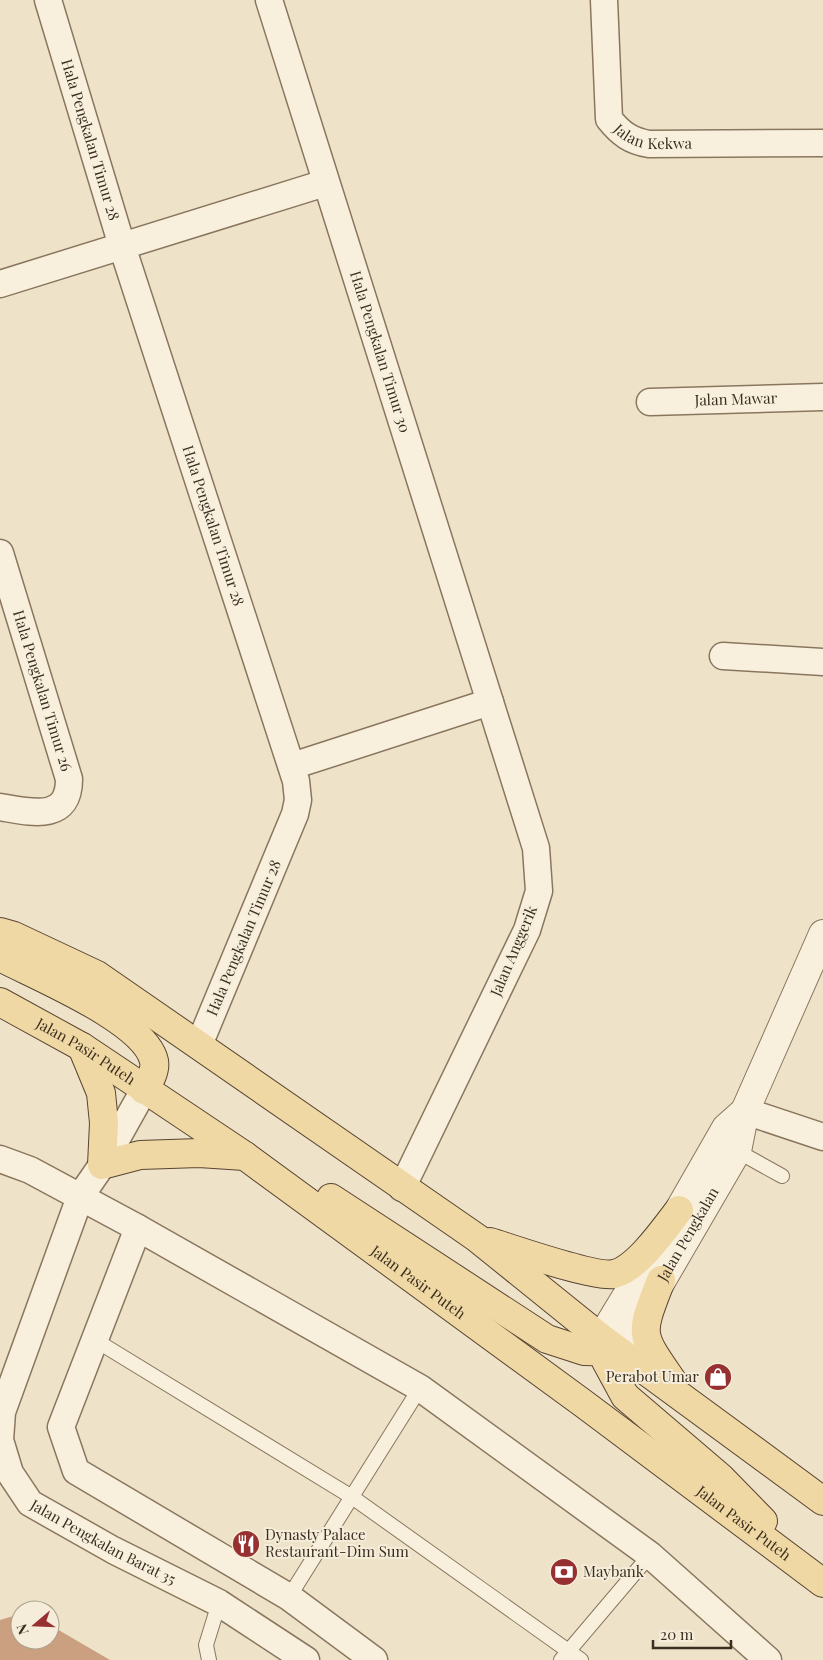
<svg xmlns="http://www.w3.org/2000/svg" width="823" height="1660" font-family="'Playfair Display',serif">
<rect width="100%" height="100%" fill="#eee3c9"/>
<!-- building -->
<path fill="#caa080" d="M20 1614V1640H50V1625L110 1660H0V1620Z"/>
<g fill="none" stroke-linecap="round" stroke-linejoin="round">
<defs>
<g id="service">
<path d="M737 1151 782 1176"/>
<path d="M95 1340 352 1497 581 1660"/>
<path d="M289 1597 420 1388"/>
<path d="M209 1660 206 1645 219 1603"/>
<path d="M561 1660 650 1555"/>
</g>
<g id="minor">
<path id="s1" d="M48 0 122 246 296 781 298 800 295 814 199 1045"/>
<path id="s2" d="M269 0 536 848 539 891 527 930 402 1188"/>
<path id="s3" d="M604 0 609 119C621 134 631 141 649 144L823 143"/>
<path d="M0 284 325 183"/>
<path id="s4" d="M650 402 823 397"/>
<path id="s5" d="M0 553 69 779C69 823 30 812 0 807"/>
<path d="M723 656 823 662"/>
<path d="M292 766 490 702"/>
<path id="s6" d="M144 1090 102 1165 80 1197 2 1412 0 1440 10 1473 30 1503 113 1550 219 1603 306 1660"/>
<path d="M745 1111 823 1137"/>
<path d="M0 1159 30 1170 138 1228 420 1388 650 1555 768 1660"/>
<path d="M138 1228 61 1427 76 1471 289 1597 374 1660"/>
</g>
<g id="tertiary">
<path d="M601 1338 679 1210 726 1128 744 1112"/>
<path id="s7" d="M620 1352 737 1151 745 1111 823 934"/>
</g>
<g id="primary">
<path d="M0 932 14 936 97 975 477 1238 601 1338 823 1501"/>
<path d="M0 957C36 976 145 1020 154 1061 156 1070 149 1083 144 1090"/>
<path id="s8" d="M0 1002 82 1047 245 1156 584 1404 823 1583"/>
<path d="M82 1047 101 1093 104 1123 102 1165 140 1155 199 1153 245 1156"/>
<path d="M331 1198 547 1339 584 1351 620 1352"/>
<path d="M490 1242C513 1249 595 1278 614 1274 637 1269 665 1228 679 1210"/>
<path d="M661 1280C639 1337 639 1332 673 1382"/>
<path d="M601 1338 606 1361 625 1396 721 1478 763 1521"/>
</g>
</defs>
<!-- service casing -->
<use href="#service" stroke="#8a765e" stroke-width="16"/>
<!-- minor casing -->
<use href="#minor" stroke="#8a765e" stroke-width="29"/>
<!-- tertiary casing -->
<use href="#tertiary" stroke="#8a765e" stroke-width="30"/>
<!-- primary casing -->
<use href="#primary" stroke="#584432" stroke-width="30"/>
<!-- service -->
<use href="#service" stroke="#f8f0dd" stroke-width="14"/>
<!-- minor -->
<use href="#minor" stroke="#f8f0dd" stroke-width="26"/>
<!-- tertiary -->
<use href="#tertiary" stroke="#f8f0dd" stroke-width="28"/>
<!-- primary -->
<use href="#primary" stroke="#efd8a3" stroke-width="28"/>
</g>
<!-- icons -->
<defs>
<symbol id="shop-disc" viewBox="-11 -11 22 22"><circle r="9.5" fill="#973030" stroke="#f5edd9"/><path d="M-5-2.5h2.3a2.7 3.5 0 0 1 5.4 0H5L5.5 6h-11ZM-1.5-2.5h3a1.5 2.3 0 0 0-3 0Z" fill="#fff"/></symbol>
<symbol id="restaurant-disc" viewBox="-11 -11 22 22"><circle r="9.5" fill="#973030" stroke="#f5edd9"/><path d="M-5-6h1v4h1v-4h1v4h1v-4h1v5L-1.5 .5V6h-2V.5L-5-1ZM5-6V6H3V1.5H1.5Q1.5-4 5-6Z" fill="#fff"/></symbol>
<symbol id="bank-disc" viewBox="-11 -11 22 22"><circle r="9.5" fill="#973030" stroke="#f5edd9"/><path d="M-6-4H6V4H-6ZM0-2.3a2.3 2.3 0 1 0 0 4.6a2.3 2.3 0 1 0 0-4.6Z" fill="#fff"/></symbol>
</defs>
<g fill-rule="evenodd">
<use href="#shop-disc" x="702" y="1361" width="32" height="32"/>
<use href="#restaurant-disc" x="230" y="1528" width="32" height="32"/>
<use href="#bank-disc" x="548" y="1556" width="32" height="32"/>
</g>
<g text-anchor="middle" stroke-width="4" stroke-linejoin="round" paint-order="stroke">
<!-- street labels -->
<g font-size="15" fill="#3b2e21" stroke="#f5edd9">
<text dy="5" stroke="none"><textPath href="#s3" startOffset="170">Jalan Kekwa</textPath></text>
<text dy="5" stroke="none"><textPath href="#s1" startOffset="146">Hala Pengkalan Timur 28</textPath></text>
<text dy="5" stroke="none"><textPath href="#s2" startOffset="369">Hala Pengkalan Timur 30</textPath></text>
<text dy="5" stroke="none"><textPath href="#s4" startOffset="86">Jalan Mawar</textPath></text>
<text dy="5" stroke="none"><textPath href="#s1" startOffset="551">Hala Pengkalan Timur 28</textPath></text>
<text dy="5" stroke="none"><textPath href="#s5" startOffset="144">Hala Pengkalan Timur 26</textPath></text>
<text transform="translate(244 938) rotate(-67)" y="5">Hala Pengkalan Timur 28</text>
<text transform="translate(514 951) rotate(-67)" y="5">Jalan Anggerik</text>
<text dy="5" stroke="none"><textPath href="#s8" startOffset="99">Jalan Pasir Puteh</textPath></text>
<text dy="5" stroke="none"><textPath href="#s7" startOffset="136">Jalan Pengkalan</textPath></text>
<text dy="5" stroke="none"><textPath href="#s8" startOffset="504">Jalan Pasir Puteh</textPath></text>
<text dy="5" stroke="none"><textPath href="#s8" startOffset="909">Jalan Pasir Puteh</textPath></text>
<text dy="5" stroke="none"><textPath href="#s6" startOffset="535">Jalan Pengkalan Barat 35</textPath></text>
</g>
<!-- poi labels -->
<g font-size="15" fill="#3b2e21" stroke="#f5edd9" text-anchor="start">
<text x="699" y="1382" text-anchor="end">Perabot Umar</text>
<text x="265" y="1540">Dynasty Palace<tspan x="265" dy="17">Restaurant-Dim Sum</tspan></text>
<text x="583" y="1577">Maybank</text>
</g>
</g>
<!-- north arrow -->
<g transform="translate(35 1625) rotate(251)"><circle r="24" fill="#f5edd9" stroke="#aba18f"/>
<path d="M0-4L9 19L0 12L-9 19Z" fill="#973030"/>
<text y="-8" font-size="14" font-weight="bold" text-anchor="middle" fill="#3b2e21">N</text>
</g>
<!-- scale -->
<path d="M653 1640v8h78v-8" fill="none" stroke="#3b2e21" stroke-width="2.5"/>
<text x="660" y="1640" font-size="15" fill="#3b2e21" stroke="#f5edd9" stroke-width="4" paint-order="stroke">20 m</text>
</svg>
